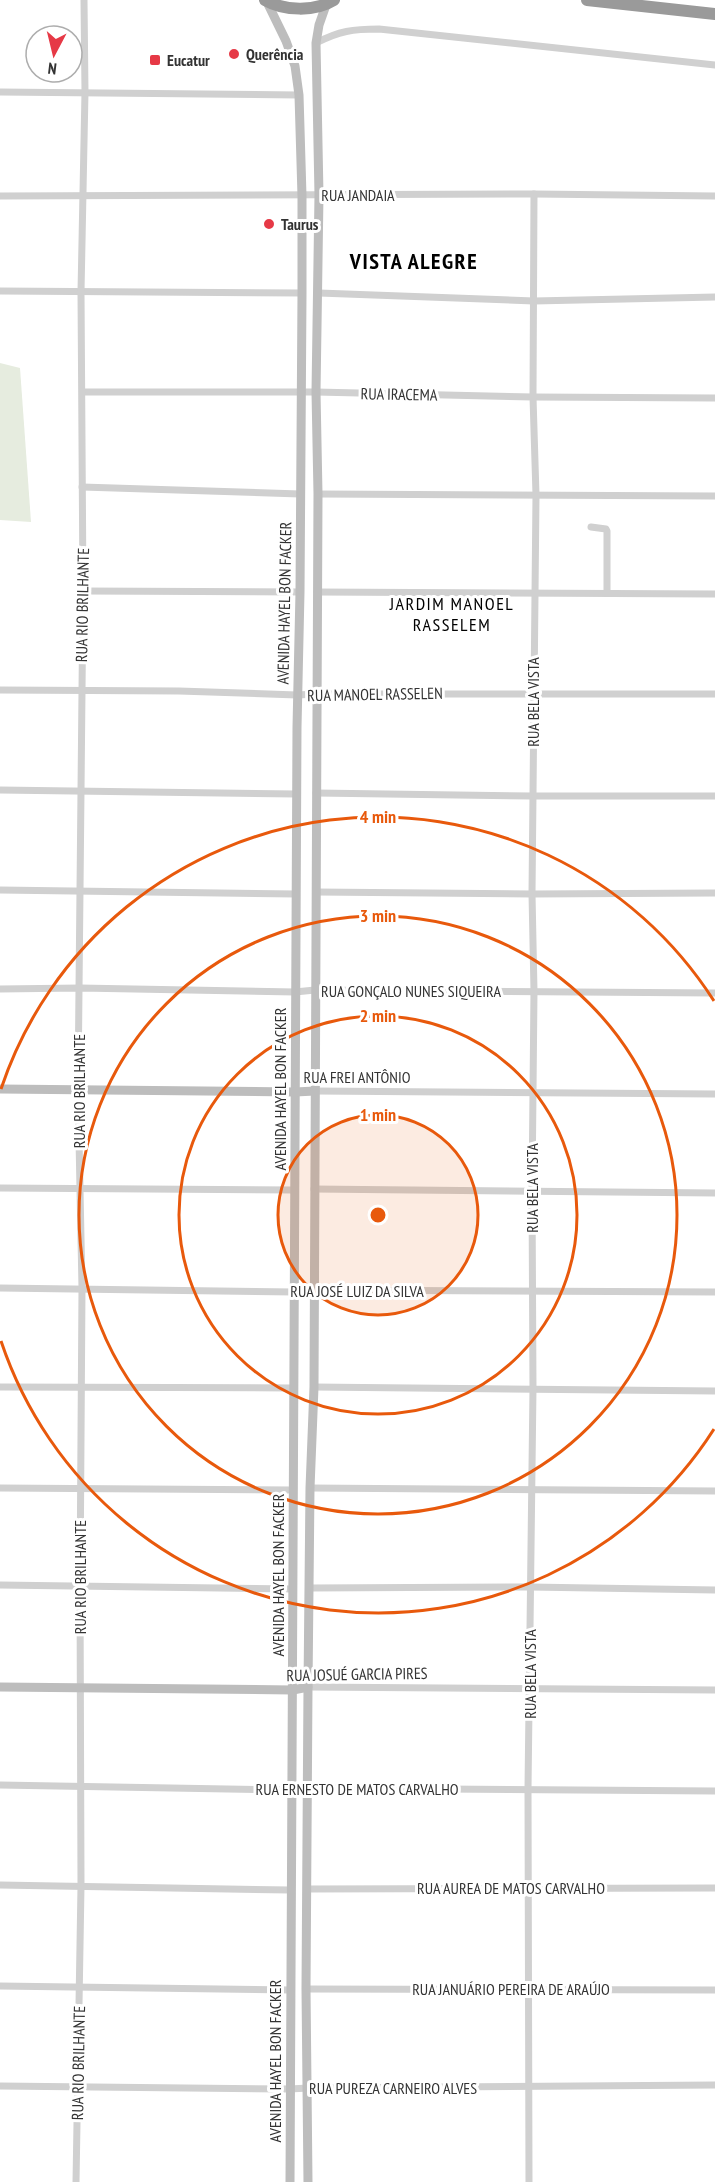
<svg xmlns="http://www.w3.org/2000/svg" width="715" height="2182" font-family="'PT Sans Narrow',sans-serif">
<rect width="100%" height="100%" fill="#fff"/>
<!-- green -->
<path fill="#e6ecdf" d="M0 363 20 368 31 522 0 520Z"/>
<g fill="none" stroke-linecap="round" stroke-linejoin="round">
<!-- street -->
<g stroke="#d0d0d0" stroke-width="7">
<path d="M316 43C339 31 353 29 379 29L715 65"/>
<path d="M0 92 299 95"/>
<path d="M0 196 534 194 715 196"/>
<path d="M0 291 302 293"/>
<path d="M319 293 534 301 715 297"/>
<path d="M83 392H316L533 397 715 398"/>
<path d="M82 487 300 494"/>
<path d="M318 494 715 496"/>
<path d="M591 527 606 529 607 531V593"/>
<path d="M83 591 300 592"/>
<path d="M317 592 715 594"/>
<path d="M0 690 179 691 297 695 317 694H715"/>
<path d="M0 790 296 794"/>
<path d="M316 793 533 796H715"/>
<path d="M0 890 296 894"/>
<path d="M317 892 532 894 715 893"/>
<path d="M0 989 80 988 295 992 315 990 715 993"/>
<path d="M315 1091 715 1094"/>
<path d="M0 1188 295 1190"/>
<path d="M314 1189 715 1193"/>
<path d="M0 1288 294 1292 314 1290 715 1292"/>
<path d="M0 1387 293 1388"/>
<path d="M314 1387 715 1391"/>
<path d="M0 1488 293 1490"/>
<path d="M310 1488 715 1491"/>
<path d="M0 1585 293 1589"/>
<path d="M310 1588 530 1587 715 1590"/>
<path d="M308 1687 715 1690"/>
<path d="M0 1785 292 1790 307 1788 715 1791"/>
<path d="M0 1885 290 1890"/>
<path d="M307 1889 715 1888"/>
<path d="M0 1986 291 1990"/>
<path d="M306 1989 715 1990"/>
<path d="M0 2086 290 2089 308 2088 715 2085"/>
<path d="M76 2182 81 1886 80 1586 82 1288 78 1090 83 591 81 292 85 92 84 0"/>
<path d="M529 2182 528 1789 533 1388 532 1192 534 991 532 894 536 495 533 397 534 194"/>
</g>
<!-- secondary -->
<g stroke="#bdbdbd" stroke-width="9">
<path d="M267 2 286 41 295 66 299 95 302 196V293L300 592 297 727 290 2182"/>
<path d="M0 1089 295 1092 315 1091"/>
<path d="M0 1687 293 1690 308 1687"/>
<path d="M308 2182 306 1989 308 1687 310 1488 314 1387 318 494 316 392 319 195 316 43 319 25 326 5"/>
</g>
<!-- highway -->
<g stroke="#9a9a9a" stroke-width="12">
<path d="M265 0C284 11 315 12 334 0"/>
<path d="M587 0 715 14"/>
</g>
</g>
<!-- distance rings -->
<circle cx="378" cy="1215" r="100" fill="#e8590c" fill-opacity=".12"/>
<g fill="none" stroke="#e8590c" stroke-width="3">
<circle cx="378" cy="1215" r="100"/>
<circle cx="378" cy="1215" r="199"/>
<circle cx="378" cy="1215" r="299"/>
<path d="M714 1429A398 398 0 0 1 1 1341M1 1089A398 398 0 0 1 714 1001"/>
</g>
<!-- markers -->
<g fill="#e63946" stroke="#fff" stroke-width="2">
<circle cx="234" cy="54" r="6"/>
<rect x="149" y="54" width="12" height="12" rx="3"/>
<circle cx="269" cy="224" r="6"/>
</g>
<g text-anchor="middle" stroke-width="6" stroke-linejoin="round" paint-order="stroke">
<!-- poi labels -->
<g font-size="16" font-weight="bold" fill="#333" stroke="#fff" text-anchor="start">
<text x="246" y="60">Querência</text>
<text x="167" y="66">Eucatur</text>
<text x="281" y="230">Taurus</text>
</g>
<!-- street labels -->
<g font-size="16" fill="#333" stroke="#fff">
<text x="358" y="201">RUA JANDAIA</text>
<text transform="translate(399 394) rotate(1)" y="6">RUA IRACEMA</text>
<text transform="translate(284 603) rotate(-89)" y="6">AVENIDA HAYEL BON FACKER</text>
<text transform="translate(82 605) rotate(-89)" y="6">RUA RIO BRILHANTE</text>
<text transform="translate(375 694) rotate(-1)" y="6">RUA MANOEL RASSELEN</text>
<text transform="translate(533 702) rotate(-90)" y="6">RUA BELA VISTA</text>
<text x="411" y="997">RUA GONÇALO NUNES SIQUEIRA</text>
<text x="357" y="1083">RUA FREI ANTÔNIO</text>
<text transform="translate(280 1089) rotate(-90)" y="6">AVENIDA HAYEL BON FACKER</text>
<text transform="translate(79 1091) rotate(-90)" y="6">RUA RIO BRILHANTE</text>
<text transform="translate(532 1188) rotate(-90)" y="6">RUA BELA VISTA</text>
<text x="357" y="1297">RUA JOSÉ LUIZ DA SILVA</text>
<text transform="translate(278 1575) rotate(-90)" y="6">AVENIDA HAYEL BON FACKER</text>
<text transform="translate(80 1577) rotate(-90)" y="6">RUA RIO BRILHANTE</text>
<text transform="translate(357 1674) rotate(-1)" y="6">RUA JOSUÉ GARCIA PIRES</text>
<text transform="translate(530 1674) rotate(-90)" y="6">RUA BELA VISTA</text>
<text x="357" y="1795">RUA ERNESTO DE MATOS CARVALHO</text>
<text x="511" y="1894">RUA AUREA DE MATOS CARVALHO</text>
<text x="511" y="1995">RUA JANUÁRIO PEREIRA DE ARAÚJO</text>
<text transform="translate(275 2061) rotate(-90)" y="6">AVENIDA HAYEL BON FACKER</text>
<text transform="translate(78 2063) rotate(-89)" y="6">RUA RIO BRILHANTE</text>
<text x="393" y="2094">RUA PUREZA CARNEIRO ALVES</text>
</g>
<!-- neighbourhood labels -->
<g font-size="18" letter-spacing="1.5" fill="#000" stroke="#fff">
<text x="452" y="610">JARDIM MANOEL<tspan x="452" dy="21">RASSELEM</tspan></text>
</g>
<!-- district labels -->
<g font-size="22" font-weight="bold" letter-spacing="1.5" fill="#000" stroke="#fff">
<text x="414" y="269">VISTA ALEGRE</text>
</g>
</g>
<circle cx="378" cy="1215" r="9" fill="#e8590c" stroke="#fff" stroke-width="3"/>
<g font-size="18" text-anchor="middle" font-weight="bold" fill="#e8590c" stroke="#fff" stroke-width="6" stroke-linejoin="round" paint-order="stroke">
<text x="378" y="823">4 min</text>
<text x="378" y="922">3 min</text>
<text x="378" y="1022">2 min</text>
<text x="378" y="1121">1 min</text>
</g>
<!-- north arrow -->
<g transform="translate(54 54) rotate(187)"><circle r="28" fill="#ffffff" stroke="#adadad" stroke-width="1.5"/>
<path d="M0-4.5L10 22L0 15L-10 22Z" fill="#e63946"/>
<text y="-9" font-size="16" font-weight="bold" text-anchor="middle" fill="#333333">N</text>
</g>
</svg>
